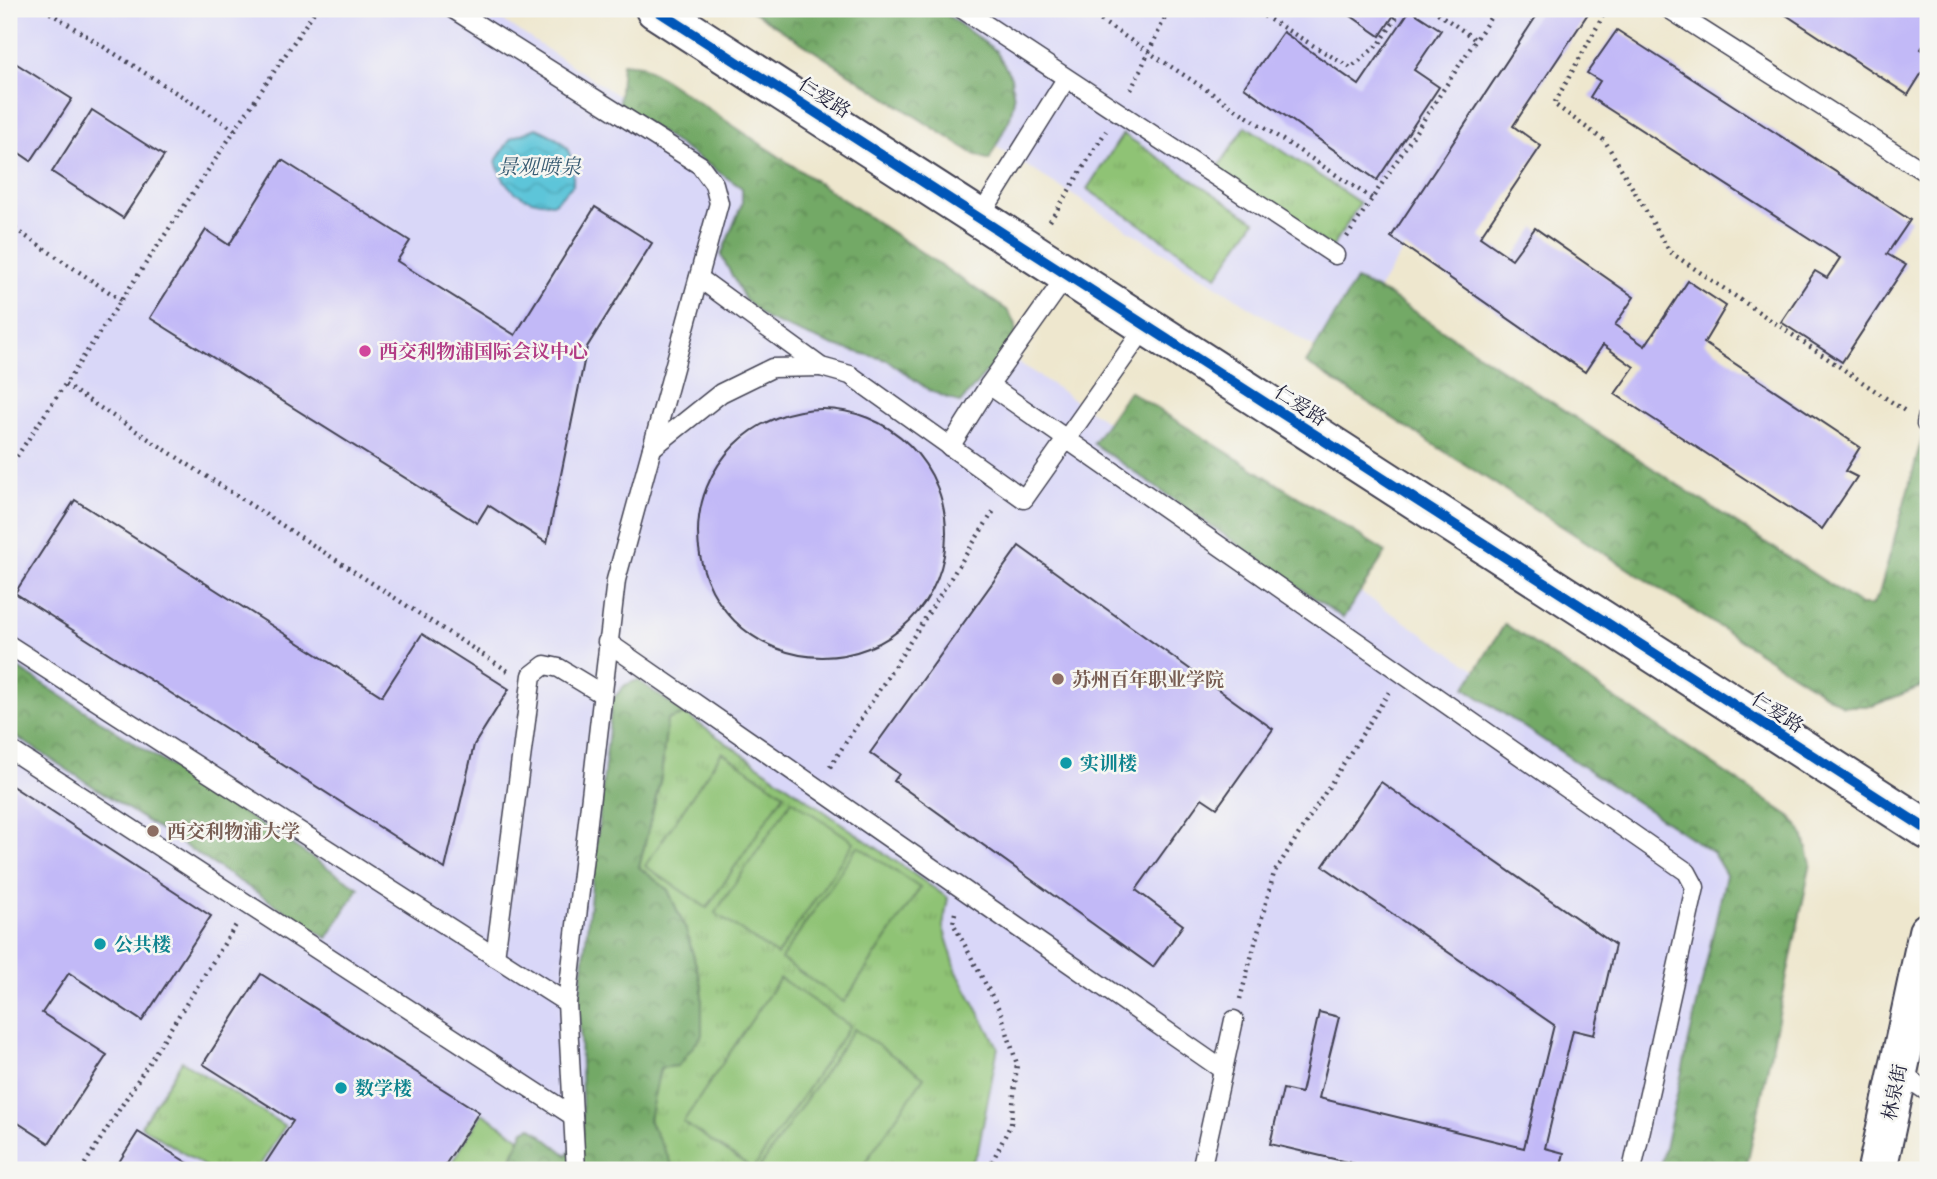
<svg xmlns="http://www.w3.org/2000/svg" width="1937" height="1179" font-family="'IM FELL Great Primer','Noto Serif SC',serif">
<defs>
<pattern id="grass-tufts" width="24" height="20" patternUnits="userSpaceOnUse" patternTransform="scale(1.75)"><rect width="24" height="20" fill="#8fc374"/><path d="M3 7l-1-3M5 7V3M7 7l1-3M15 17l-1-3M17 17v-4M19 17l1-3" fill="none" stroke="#7ba765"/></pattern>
<pattern id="forest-crowns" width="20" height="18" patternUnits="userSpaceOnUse" patternTransform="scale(1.75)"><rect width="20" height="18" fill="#73a966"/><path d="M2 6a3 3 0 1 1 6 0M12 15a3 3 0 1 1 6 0" fill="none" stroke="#5e8955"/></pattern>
<pattern id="water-waves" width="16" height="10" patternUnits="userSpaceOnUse" patternTransform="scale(1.75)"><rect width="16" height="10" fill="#5dc5d9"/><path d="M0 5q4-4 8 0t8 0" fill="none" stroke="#51a9bb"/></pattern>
</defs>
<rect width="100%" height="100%" fill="#f6f6f2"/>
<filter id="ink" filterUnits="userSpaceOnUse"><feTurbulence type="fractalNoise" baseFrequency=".0143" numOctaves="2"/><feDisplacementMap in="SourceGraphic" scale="14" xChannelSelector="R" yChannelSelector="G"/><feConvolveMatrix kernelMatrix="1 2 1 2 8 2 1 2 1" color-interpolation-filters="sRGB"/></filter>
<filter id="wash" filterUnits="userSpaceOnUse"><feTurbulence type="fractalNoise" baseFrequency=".00686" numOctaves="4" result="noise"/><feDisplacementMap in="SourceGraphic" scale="28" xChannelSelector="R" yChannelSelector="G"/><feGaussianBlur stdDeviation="1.57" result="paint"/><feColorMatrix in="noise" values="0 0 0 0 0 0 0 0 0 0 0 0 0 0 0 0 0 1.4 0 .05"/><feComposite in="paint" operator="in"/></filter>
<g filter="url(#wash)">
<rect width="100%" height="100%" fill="#eee7ce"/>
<!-- built -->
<g fill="#d9d7f8">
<path d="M9 9H485L767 193 1735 844 1738 1170H9Z"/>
<path d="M778 9H1555L1334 360Z"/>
</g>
<!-- grass -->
<g fill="url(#grass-tufts)" stroke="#587258" stroke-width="2">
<path d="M1246 126 1360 203 1332 248 1217 169Z"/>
<path d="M1123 134 1255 221 1217 276 1087 189Z"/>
<path d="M685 714 948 898 943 927 957 972 998 1047 978 1151 968 1170H675C665 1156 654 1139 650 1122 643 1090 687 1016 702 986L686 930 668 890 639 868 661 777 667 720Z"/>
<path d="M182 1061 285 1126 257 1170H210L141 1126Z"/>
<path d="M482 1113 520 1138 507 1170H447Z"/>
</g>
<!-- forest -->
<g fill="url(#forest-crowns)" stroke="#4a6650" stroke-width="2">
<path d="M749 9H939L996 51 1011 77 1014 99 1010 118 989 160 974 154Z"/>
<path d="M622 63 641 65 664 79 1007 310 1016 324 1015 339 960 403 929 390 887 360 834 346 766 319 745 300 721 255 742 204V188L619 104Z"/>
<path d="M1356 280 1387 294 1861 605H1872L1879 594 1928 417V684L1872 706H1843L1306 363Z"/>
<path d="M1129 391 1386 552 1343 618 1093 443Z"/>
<path d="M1505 624 1791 817 1803 834 1811 863 1746 1170H1660L1726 875 1713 853 1465 688Z"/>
<path d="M9 662 359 888 327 938 9 732Z"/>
<path d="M638 680 685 714 667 720 661 777 639 867 668 890 686 930 702 986V1035L678 1066 660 1068 649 1120 675 1170H507L524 1130 531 1127 567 1155 583 1134 579 1003 612 700 625 685Z"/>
</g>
<!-- pitch -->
<g fill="#8fc374" stroke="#587258" stroke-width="2">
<path d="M722 752 784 794 707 908 645 866Z"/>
<path d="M792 800 854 842 777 955 715 913Z"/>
<path d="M858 846 920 888 844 1002 781 959Z"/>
<path d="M780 978 850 1026 753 1169 683 1122Z"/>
<path d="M854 1029 924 1077 860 1170H758Z"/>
</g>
<!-- water -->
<path fill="url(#water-waves)" stroke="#40748a" stroke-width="2" d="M536 128C568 142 574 150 573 185L554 203C524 203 504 191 496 161L511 138Z"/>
<g id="blocks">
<!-- building -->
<g fill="#c2b9f7">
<path d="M1341 9H1398L1380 36Z"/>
<path d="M1541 9H1591L1513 126 1541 146 1480 237 1512 259 1535 228 1634 297 1615 325 1645 346 1688 281 1726 306 1704 343 1860 447 1845 471 1857 477 1822 529 1615 394 1634 367 1603 345 1585 372 1391 237Z"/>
<path d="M1777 9H1928V38L1921 49 1928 54V63L1908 95Z"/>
<path d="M1410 10 1441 30 1414 70 1439 87 1377 180 1244 87 1283 32 1359 85Z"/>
<path d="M1617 30 1910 220 1887 254 1906 265 1842 362 1781 322 1815 271 1827 278 1840 258 1590 97 1600 81 1587 73Z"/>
<path d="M9 59 72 99 31 161 9 146Z"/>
<path d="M92 110 164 156 123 218 52 172Z"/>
<path d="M282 160 410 241 397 261 515 335 595 207 652 243 587 347 547 543 488 505 477 523 150 318 206 230 229 245Z"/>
<circle cx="822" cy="533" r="124"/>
<path d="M75 500 382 696 422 634 509 689 474 745 445 869 15 593Z"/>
<path d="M1019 546 1273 729 1217 808 1202 798 1136 890 1183 925 1153 967 894 781 899 774 870 753Z"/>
<path d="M1381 782 1615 945 1594 1035 1573 1030 1545 1148 1564 1153 1560 1170H1381L1270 1144 1283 1089 1301 1093 1319 1012 1339 1017 1319 1098 1524 1148 1554 1025 1323 866Z"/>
<path d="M9 784 211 916 142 1021 69 973 42 1013 107 1055 49 1143 9 1117Z"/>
<path d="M261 974 479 1112 442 1170H261L293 1121 203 1064Z"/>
<path d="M138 1132 199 1170H114Z"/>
</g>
</g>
</g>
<g filter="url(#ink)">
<use href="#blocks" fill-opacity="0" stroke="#414051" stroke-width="2"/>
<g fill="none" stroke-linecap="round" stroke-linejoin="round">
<defs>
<g id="lane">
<path d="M453 9 700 165 714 184 719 203 616 580 567 1003 576 1170"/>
<path d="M962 9 1335 255"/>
<path d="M1669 9 1928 174"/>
<path d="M979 218 1066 79"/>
<path d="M699 278 821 367 850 375 1024 499 1146 326"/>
<path d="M989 385 1687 872 1695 887 1632 1170"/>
<path d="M1926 424 1928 415"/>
<path d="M950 447 989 385 1067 275"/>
<path d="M652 448 721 393 772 368 821 367"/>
<path d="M607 642 1223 1070"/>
<path d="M9 645 567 1003"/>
<path d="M9 749 573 1116"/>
<path d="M495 957 532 675 545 665 559 668 602 694"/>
<path d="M1898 1072 1928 1092"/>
<path d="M1201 1170 1234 1020"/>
</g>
<g id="secondary">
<path d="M655 9 1928 830"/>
<path d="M1877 1170 1928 932"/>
</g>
</defs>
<!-- lane casing -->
<use href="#lane" stroke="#414051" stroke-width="21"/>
<!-- secondary casing -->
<use href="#secondary" stroke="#414051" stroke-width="42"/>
<!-- path -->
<g stroke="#414051" stroke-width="4.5" stroke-dasharray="2 5" stroke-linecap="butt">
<path d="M44 9 235 130"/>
<path d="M1083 9 1373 199"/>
<path d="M1252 9 1351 68 1380 43 1402 9"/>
<path d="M1432 9 1476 40"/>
<path d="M1607 9 1554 104 1605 141 1670 252 1905 411"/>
<path d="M1131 90 1169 9"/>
<path d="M1050 221 1106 131"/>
<path d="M9 225 121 300"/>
<path d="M1347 237 1496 9"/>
<path d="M65 385 508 671"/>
<path d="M9 468 316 9"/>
<path d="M830 767 995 509"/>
<path d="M955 913 953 923 1001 1013 1017 1064 1011 1124 988 1170"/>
<path d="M1240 999 1274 873 1389 692"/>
<path d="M9 1162 22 1170"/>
<path d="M81 1170 236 925"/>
</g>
<!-- lane -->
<use href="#lane" stroke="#fff" stroke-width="18"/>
<!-- secondary -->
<use href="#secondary" stroke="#fff" stroke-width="38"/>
<defs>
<path id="cycleway" d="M655 9 1928 830"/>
</defs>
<!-- cycleway casing -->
<use href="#cycleway" stroke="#f6f6f2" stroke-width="15"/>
<!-- cycleway -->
<use href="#cycleway" stroke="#0057b8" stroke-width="10"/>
</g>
</g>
<!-- markers -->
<circle fill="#d1479c" stroke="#f6f6f2" stroke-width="2.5" cx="365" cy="351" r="7"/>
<g fill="#8d6e63" stroke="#f6f6f2" stroke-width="2.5">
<circle cx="1058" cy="679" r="7"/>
<circle cx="153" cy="831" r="7"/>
</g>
<g fill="#0f9aa8" stroke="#f6f6f2" stroke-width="2.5">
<circle cx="1066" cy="763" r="7"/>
<circle cx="100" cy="944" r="7"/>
<circle cx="341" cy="1088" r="7"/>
</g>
<g text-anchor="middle" stroke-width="5" stroke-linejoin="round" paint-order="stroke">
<!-- street labels -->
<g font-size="19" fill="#22223b" stroke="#f6f6f2">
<text transform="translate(825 97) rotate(33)" y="7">仁爱路</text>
<text transform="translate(1301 405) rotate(33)" y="7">仁爱路</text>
<text transform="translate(1778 712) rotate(33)" y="7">仁爱路</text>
<text transform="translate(1894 1092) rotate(-78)" y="7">林泉街</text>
</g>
<!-- hotel labels -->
<g font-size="19" font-weight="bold" fill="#b23c85" stroke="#f6f6f2" text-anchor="start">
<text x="379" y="358">西交利物浦国际会议中心</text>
</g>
<!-- education labels -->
<g font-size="19" font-weight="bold" fill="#785e54" stroke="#f6f6f2" text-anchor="start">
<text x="1072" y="686">苏州百年职业学院</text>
<text x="167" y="838">西交利物浦大学</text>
</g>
<!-- culture labels -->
<g font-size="19" font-weight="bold" fill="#0d838f" stroke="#f6f6f2" text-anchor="start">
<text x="1080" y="770">实训楼</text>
<text x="114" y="951">公共楼</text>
<text x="355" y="1095">数学楼</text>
</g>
<!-- water labels -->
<g font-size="21" font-style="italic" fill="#375b72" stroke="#f6f6f2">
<text x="539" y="174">景观喷泉</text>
</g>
</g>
<!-- margin -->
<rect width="1937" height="1179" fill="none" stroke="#f6f6f2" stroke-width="35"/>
</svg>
